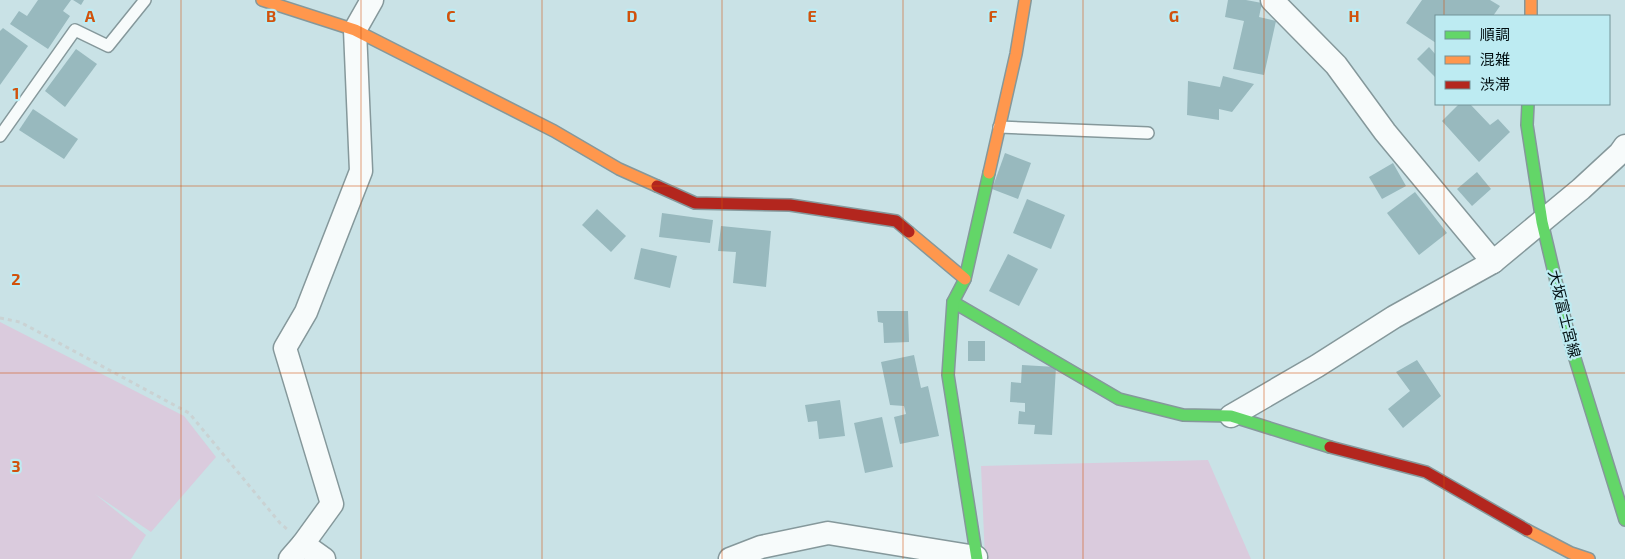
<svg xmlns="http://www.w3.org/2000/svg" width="1625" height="559" font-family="'Exo 2','Noto Sans JP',sans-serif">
<rect width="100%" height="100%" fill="#c9e2e6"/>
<!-- green -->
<g fill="#dacbdd">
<path d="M0 322 184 416 216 457 151 532 95 494 146 535 131 559H0Z"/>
<path d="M1208 460 1251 559H985L981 466Z"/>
</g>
<!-- building -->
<g fill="#98b9be">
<path d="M38 0H71L63 11 70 16 48 49 10 24 19 11 27 16Z"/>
<path d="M73 0H84L81 5Z"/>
<path d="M1228 0H1246L1262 3 1259 17 1276 21 1264 75 1233 69 1244 21 1225 17Z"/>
<path d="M1422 0H1490L1500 6 1493 16H1436V43L1406 23Z"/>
<path d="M3 28 28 46 0 85V31Z"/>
<path d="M1429 47 1436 55 1435 77 1417 59Z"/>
<path d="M76 49 97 64 65 107 45 91Z"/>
<path d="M1223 76 1254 84 1232 112 1219 109V120L1187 115 1188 81 1220 87Z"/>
<path d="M1459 104H1470L1490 125 1498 119 1510 132 1479 162 1442 121Z"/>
<path d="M33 109 78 139 64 159 19 130Z"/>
<path d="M1005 153 1031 163 1018 199 992 189Z"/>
<path d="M1393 163 1406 186 1382 199 1369 177Z"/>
<path d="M1477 172 1491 189 1472 206 1457 189Z"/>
<path d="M1415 192 1447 233 1419 255 1387 213Z"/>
<path d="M1027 199 1065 215 1051 249 1013 233Z"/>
<path d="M597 209 626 236 611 252 582 225Z"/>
<path d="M662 213 713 220 710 243 659 237Z"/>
<path d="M721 226 771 231 766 287 733 283 736 252 718 251Z"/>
<path d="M641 248 677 256 670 288 634 279Z"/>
<path d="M1008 254 1038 269 1019 306 989 291Z"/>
<path d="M877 311H908L909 342 884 343 883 323 878 322Z"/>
<rect x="968" y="341" width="17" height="20"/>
<path d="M914 355 921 388 928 386 939 436 900 444 894 417 906 414 904 406 890 405 881 362Z"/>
<path d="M1417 360 1441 396 1403 428 1388 409 1410 391 1396 372Z"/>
<path d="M1022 365 1056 367 1052 435 1034 434 1035 425 1018 424 1019 411 1025 412V403L1010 402 1011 382 1021 383Z"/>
<path d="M840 400 845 436 819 439 817 421 808 422 805 405Z"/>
<path d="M882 417 893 467 865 473 854 423Z"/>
</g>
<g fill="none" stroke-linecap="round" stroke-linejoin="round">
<defs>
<g id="lane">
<path d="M999 127 1148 133"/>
<path d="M0 136 75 30 108 46 145 0"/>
</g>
<g id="street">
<path d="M1272 0 1336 65 1385 132 1493 262"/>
<path d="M1231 416 1317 366 1394 317 1493 262 1581 189 1620 153 1625 146"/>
<path d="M303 544 324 559"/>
<path d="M290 559 303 544 332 504 285 348 306 312 361 171 355 30 372 0"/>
<path d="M730 559 761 547 828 533 976 557"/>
</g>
<g id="fast">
<path d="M1528 104 1527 125 1542 222 1572 349 1625 520"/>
<path d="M953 302 1119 399 1183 415 1231 416 1330 447"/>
<path d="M977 559 948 375 953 302 965 279 989 173"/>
</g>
<g id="slow">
<path d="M262 0 355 30 554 131 619 169 657 186"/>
<path d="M1531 0V16"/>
<path d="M989 173 1016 54 1025 0"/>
<path d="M909 232 965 279"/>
<path d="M1527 530 1571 553 1589 559"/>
</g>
<g id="jam">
<path d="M657 186 695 203 790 205 896 221 909 232"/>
<path d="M1330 447 1426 472 1527 530"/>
</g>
</defs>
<!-- lane casing -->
<use href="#lane" stroke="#85989b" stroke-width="14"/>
<!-- street casing -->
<use href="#street" stroke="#85989b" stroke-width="25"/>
<!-- fast casing -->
<use href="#fast" stroke="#85989b" stroke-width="14"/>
<!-- slow casing -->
<use href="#slow" stroke="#85989b" stroke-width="14"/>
<!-- jam casing -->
<use href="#jam" stroke="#85989b" stroke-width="14"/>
<!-- path -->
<path stroke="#cad2d3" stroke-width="3" stroke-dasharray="4 4" stroke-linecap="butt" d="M0 318 20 322 189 413 280 523 287 529"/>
<!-- lane -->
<use href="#lane" stroke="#f7fbfb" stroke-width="11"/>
<!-- street -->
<use href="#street" stroke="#f7fbfb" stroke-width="22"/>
<!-- fast -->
<use href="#fast" stroke="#63d668" stroke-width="11"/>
<!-- slow -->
<use href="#slow" stroke="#ff974d" stroke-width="11"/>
<!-- jam -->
<use href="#jam" stroke="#b3261e" stroke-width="11"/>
</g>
<!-- grid -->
<path fill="none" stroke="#d1520c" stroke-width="1" stroke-opacity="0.55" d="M181 0V559M361 0V559M542 0V559M722 0V559M903 0V559M1083 0V559M1264 0V559M1444 0V16M1444 104V559M0 186H1625M0 373H1625"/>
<g text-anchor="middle" stroke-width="4.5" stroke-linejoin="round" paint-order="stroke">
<!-- street labels -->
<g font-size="15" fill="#010e11" stroke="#bdebf2">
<text transform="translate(1564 314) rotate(76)" y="5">大坂富士宮線</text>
</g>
</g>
<g font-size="16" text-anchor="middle" font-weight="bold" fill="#d1520c" stroke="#bdebf2" stroke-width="4.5" stroke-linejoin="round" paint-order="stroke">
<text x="90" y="22">A</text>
<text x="271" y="22">B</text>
<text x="451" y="22">C</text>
<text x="632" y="22">D</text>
<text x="812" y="22">E</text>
<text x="993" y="22">F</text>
<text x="1174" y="22">G</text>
<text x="1354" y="22">H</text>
<text x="16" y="99">1</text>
<text x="16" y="285">2</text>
<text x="16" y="472">3</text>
</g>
<!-- legend -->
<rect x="1435" y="15" width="175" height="90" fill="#bdebf2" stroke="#729398"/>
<rect x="1445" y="31" width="25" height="8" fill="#63d668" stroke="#729398"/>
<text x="1480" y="40" font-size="15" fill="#010e11">順調</text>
<rect x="1445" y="56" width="25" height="8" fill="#ff974d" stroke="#729398"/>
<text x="1480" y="65" font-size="15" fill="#010e11">混雑</text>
<rect x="1445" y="81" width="25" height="8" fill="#b3261e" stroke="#729398"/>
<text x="1480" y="90" font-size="15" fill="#010e11">渋滞</text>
</svg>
